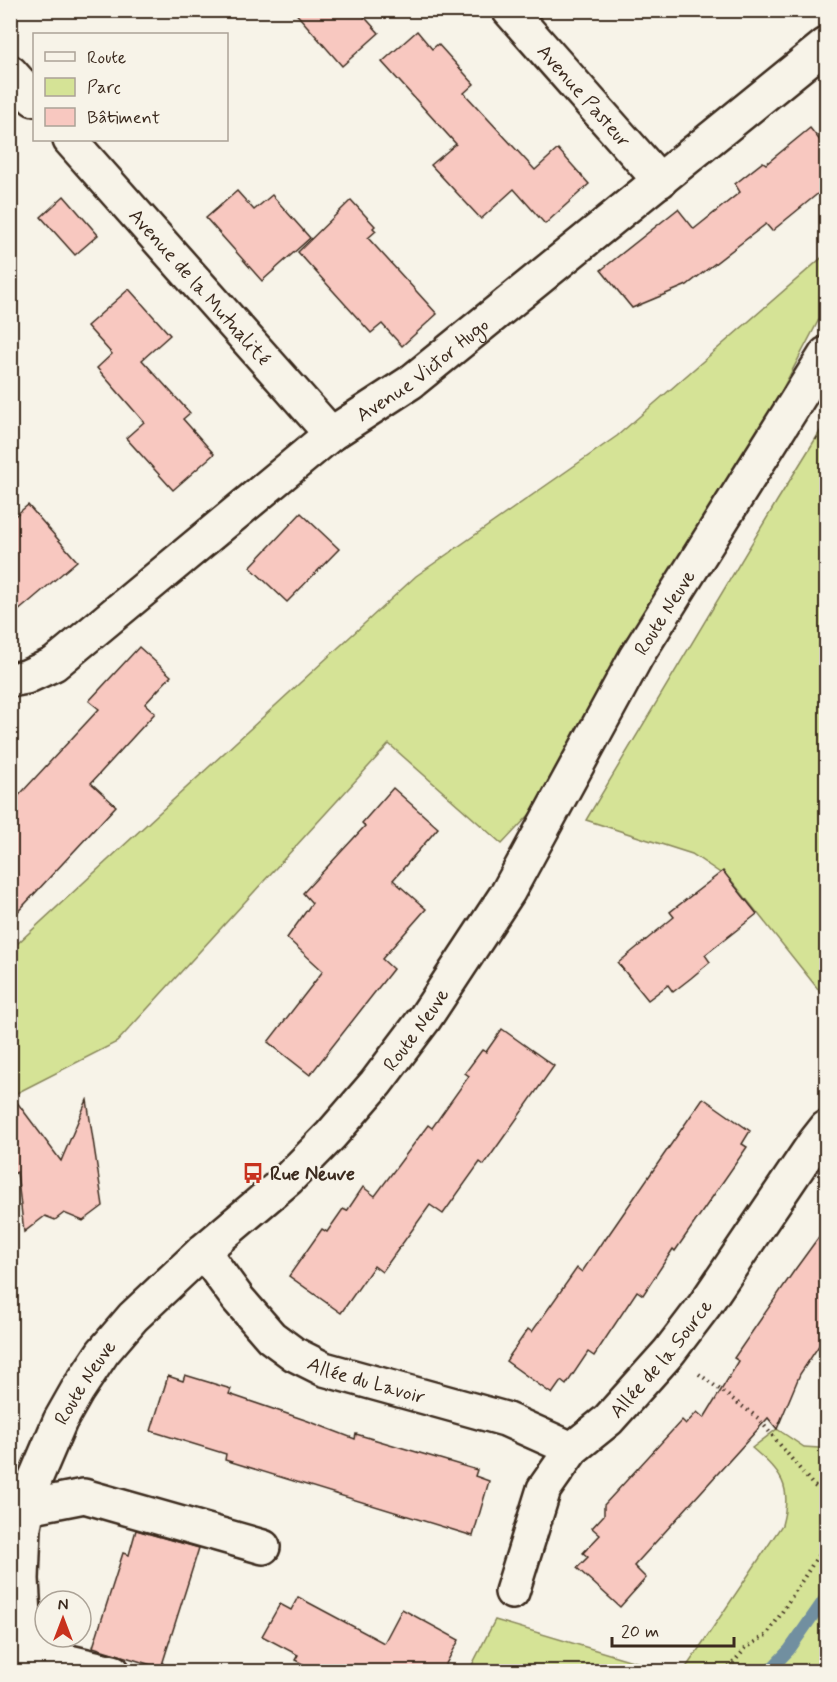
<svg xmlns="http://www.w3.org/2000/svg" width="837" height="1682" font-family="Mynerve,sans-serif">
<rect width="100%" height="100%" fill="#f7f3e8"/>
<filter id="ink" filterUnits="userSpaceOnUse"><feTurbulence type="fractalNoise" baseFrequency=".0167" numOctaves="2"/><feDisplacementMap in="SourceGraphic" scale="12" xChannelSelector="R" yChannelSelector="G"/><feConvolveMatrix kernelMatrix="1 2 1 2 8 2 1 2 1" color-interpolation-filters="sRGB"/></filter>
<g filter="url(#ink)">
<!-- green -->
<g fill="#d5e396" stroke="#88865a" stroke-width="1.5">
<path d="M826 254V306L751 449 546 797 502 844 389 744 117 1042 11 1096V945L18 943 416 576 617 436Z"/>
<path d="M826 422V999L732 881 692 854 586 820 777 501Z"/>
<path d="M777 1429 804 1447 819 1448 826 1443V1671L683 1672 782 1525C793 1485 781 1473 752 1448Z"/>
<path d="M495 1620 666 1671H469Z"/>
</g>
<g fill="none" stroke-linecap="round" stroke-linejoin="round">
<!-- stream -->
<path stroke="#718fa0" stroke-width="12" d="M768 1672 789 1650 826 1597"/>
</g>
<!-- building -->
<g fill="#f8c8c0" stroke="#3b2a1e" stroke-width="1.5">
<path d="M293 10H358L379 33 342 66Z"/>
<path d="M417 31 432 49 438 44 474 84 464 93 535 170 558 149 589 184 545 224 514 189 481 219 431 165 456 144 382 62Z"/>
<path d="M810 128 826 148V187L772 231 766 224 687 285 632 308 601 270 678 209 694 229 740 192 735 184 763 162 766 164Z"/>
<path d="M237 191 254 210 272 195 310 238 262 281 206 218Z"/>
<path d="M64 196 98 235 75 255 41 217Z"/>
<path d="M351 200 375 226 373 228 376 231 368 238 437 314 402 346 382 324 371 333 298 252Z"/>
<path d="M129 289 170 335 142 360 190 413 183 419 214 454 173 490 126 438 144 422 97 368 112 354 87 326Z"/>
<path d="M28 505 77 561 10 618V520Z"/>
<path d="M301 513 339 549 287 602 250 567Z"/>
<path d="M139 647 171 676 145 704 155 713 91 783 116 806 10 920V805L99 709 89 701Z"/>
<path d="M393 788 438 828 393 880 426 909 382 959 393 969 310 1075 268 1042 323 971 287 938 312 903 303 893 365 826 362 823Z"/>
<path d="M723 871 757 914 705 955 710 962 691 978 673 992 668 985 648 1000 618 963 674 917 670 912Z"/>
<path d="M502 1029 554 1066 484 1165 480 1162 443 1214 430 1205 382 1272 374 1266 341 1313 289 1276 322 1229 327 1232 343 1209 347 1211 363 1187 375 1196 428 1125 432 1128 469 1076 465 1073 482 1050 486 1052Z"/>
<path d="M10 1093 61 1161 87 1100 103 1206 83 1221 64 1213 55 1220 45 1216 24 1232 17 1172 10 1176Z"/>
<path d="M703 1098 750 1131 742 1144 747 1147 675 1251 673 1249 643 1295 637 1291 594 1356 588 1352 566 1385 561 1381 552 1394 506 1361 528 1329 532 1332 577 1268 582 1272 604 1239 605 1240Z"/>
<path d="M826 1227V1335L800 1374 777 1429 768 1418 634 1566 646 1578 620 1607 577 1568 588 1557 583 1553 600 1535 592 1528 604 1515V1505L682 1420 686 1424 697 1412 704 1418 739 1361 734 1358 794 1271Z"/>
<path d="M185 1375 231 1389 229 1394 308 1421 355 1439 356 1434 477 1470 475 1476 489 1481 473 1536 225 1460 226 1454 151 1431 168 1376 183 1381Z"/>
<path d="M136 1530 199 1548 161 1668 93 1647 123 1553 129 1555Z"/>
<path d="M298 1597 384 1643 402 1609 459 1640 442 1671H316L295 1660 298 1655 262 1636 280 1604 291 1610Z"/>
</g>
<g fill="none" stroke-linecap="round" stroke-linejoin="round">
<defs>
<g id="minor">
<path id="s1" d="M509 10 660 181"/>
<path d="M10 72 34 99"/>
<path id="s2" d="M70 140 331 434"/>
<path id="s3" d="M10 680 26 677 54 664 331 434 411 382 826 45"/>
<path id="s4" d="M203 1251 238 1299 271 1337 294 1354 324 1369 505 1419 572 1449"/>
<path d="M28 1507 84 1496 263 1547"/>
<path id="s5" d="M512 1592 544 1489 572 1449 608 1420 669 1352 704 1306 815 1142 826 1128"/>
<path d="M26 1652 113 1672"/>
<path id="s6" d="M27 1672 22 1579 24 1528 30 1491 60 1421 77 1391 103 1352 133 1317 203 1251 288 1179 331 1135 376 1083 425 1018 508 892 636 657 826 354"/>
</g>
</defs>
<!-- minor casing -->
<use href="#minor" stroke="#3b2a1e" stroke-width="38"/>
<!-- path -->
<g stroke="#3b2a1e" stroke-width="4" stroke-dasharray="1.5 4.5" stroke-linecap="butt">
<path d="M816 438 826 443"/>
<path d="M699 1374 758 1418 813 1485 826 1494"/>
<path d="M725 1672 746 1648 768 1634 826 1543"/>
</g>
<!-- minor -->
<use href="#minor" stroke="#f7f3e8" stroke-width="33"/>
</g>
</g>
<!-- icons -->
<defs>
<symbol id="bus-bare" viewBox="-9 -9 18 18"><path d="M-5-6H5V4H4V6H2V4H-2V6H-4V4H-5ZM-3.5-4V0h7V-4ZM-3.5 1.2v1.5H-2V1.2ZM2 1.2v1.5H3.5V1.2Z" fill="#c8321e" stroke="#f7f3e8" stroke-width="2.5" paint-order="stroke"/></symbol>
</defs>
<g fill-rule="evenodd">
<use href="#bus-bare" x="238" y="1158" width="30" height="30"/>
</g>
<g text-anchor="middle" stroke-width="5" stroke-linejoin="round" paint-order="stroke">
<!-- street labels -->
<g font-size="20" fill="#3b2a1e" stroke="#f7f3e8">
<text dy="7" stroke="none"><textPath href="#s1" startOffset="114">Avenue Pasteur</textPath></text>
<text dy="7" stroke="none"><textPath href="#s2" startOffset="196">Avenue de la Mutualité</textPath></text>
<text dy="7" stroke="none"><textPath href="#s3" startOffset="519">Avenue Victor Hugo</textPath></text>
<text dy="7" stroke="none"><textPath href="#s6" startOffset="1276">Route Neuve</textPath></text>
<text dy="7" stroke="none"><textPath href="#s6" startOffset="790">Route Neuve</textPath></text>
<text dy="7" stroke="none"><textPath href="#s5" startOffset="284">Allée de la Source</textPath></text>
<text dy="7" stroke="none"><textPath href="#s4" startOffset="216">Allée du Lavoir</textPath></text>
<text dy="7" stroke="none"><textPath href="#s6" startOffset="304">Route Neuve</textPath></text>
</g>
<!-- poi labels -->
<g font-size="20" font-weight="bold" fill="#3b2a1e" stroke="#f7f3e8" text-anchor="start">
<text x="270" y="1180">Rue Neuve</text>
</g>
</g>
<!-- margin -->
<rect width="837" height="1682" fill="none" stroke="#f7f3e8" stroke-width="36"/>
<rect x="18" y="18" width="801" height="1646" fill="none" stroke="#3b2a1e" stroke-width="2" filter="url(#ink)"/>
<!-- legend -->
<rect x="33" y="33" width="195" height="108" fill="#f7f3e8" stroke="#aca397" stroke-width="1.5"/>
<rect x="45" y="52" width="30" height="9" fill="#f7f3e8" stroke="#aca397" stroke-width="1.5"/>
<text x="87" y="63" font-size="18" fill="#3b2a1e">Route</text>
<rect x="45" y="78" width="30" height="18" fill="#d5e396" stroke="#aca397" stroke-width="1.5"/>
<text x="87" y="93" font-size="18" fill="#3b2a1e">Parc</text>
<rect x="45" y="108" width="30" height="18" fill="#f8c8c0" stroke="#aca397" stroke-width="1.5"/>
<text x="87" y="123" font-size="18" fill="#3b2a1e">Bâtiment</text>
<!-- north arrow -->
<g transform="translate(63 1619)"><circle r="28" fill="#f7f3e8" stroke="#aca397" stroke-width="1.5"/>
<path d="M0-4.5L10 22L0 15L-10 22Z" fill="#c8321e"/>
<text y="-9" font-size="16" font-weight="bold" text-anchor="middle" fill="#3b2a1e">N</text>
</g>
<!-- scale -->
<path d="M612 1637v9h122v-9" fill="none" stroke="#3b2a1e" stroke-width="3"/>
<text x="621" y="1637" font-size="18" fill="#3b2a1e" stroke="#f7f3e8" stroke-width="4.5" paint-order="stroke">20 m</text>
</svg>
